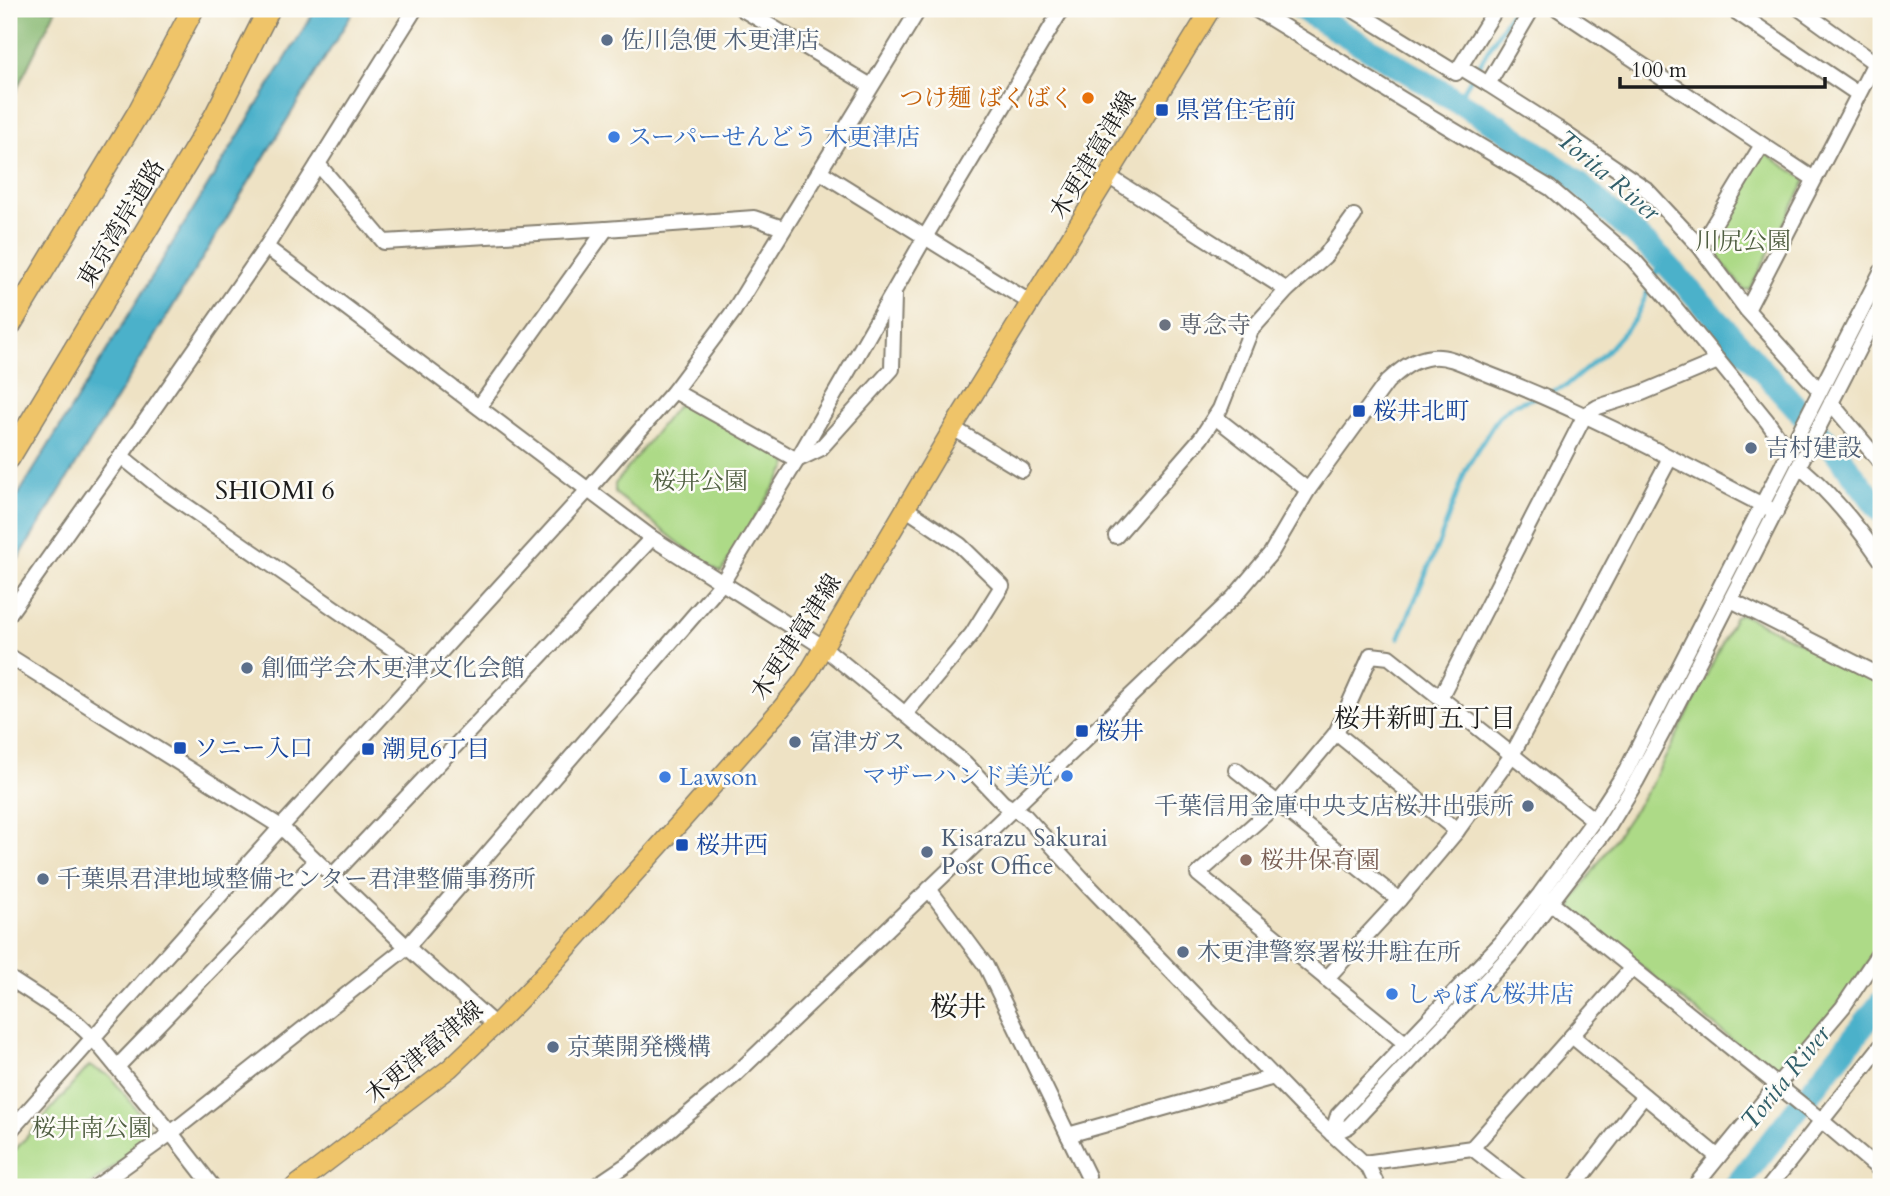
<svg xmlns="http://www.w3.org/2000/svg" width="1890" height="1196" font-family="Cardo,'Noto Serif JP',serif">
<rect width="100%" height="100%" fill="#fdfcf7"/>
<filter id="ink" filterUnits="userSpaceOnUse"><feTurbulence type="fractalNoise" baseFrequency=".0143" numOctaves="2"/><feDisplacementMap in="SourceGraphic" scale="14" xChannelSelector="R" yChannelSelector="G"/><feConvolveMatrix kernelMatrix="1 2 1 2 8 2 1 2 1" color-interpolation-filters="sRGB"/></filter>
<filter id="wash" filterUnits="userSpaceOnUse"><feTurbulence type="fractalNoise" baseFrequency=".00686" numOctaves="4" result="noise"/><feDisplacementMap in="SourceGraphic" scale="28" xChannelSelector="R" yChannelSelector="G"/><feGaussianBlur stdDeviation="1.57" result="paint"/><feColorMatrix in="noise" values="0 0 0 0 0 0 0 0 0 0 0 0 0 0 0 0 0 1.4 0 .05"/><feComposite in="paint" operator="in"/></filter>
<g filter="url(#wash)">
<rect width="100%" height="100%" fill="#eee2c4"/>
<!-- green -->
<g fill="#adda87" stroke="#647b52" stroke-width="2">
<path d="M1766 154 1806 180 1750 289 1744 290 1710 248V242L1761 156Z"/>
<path d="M682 399 789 458 787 467 721 572 698 558 615 493V484Z"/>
<path d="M1741 614 1881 682V941L1865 969 1839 1006 1778 1071 1773 1073 1638 964 1572 908 1574 899 1651 785 1678 733 1735 617Z"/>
<path d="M89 1066 110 1076 151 1128 150 1139 87 1187H9V1157Z"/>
</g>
<!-- forest -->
<path fill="#8aba74" stroke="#536b48" stroke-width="2" d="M9 9H56L9 105Z"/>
<!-- water -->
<path fill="#4bb1ca" stroke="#346673" stroke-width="2" d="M316 9H355L9 574V510Z"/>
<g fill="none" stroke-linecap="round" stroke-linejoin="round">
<!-- stream -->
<g stroke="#4bb1ca" stroke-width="4.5">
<path d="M1457 102 1513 9"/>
<path d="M1544 394 1566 386 1606 352 1636 318 1662 259"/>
<path d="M1399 638 1440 540 1466 469 1498 417 1512 405 1536 397"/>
</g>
<!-- river -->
<g stroke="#4bb1ca" stroke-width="24">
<path d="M1302 9 1502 128 1570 176 1662 259 1833 448 1881 511"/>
<path d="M1735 1187 1881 1003"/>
</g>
</g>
</g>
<g filter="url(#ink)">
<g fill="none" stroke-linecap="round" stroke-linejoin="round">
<defs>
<g id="minor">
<path d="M742 9 871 86"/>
<path d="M1255 9 1403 100 1550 188 1633 259 1668 299 1767 421 1789 452"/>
<path d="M1352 9 1456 73 1496 9"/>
<path d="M1532 9 1488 84 1557 128 1646 189 1700 247 1747 310 1820 391"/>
<path d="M1558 9 1814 179"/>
<path d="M1732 9 1858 94"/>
<path d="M1800 9 1875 63"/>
<path d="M1460 67 1488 84"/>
<path d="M318 164 384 242 606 229 754 218 783 228"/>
<path d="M819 171 1031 303"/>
<path d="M1108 176 1287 290"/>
<path d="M266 247 652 538 823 647 965 763 1003 803 1025 816 1089 886 1303 1107 1369 1168 1378 1187"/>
<path d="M1700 247 1762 145"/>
<path d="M1747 310 1881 51"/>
<path d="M674 391 797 460 820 449 892 369 894 295"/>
<path d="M1831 403 1881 463"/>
<path d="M479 407 606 229"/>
<path d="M1215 417 1308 490"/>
<path d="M953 428 1022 470"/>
<path d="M121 456 162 489 425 671"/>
<path d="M1799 466C1832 494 1857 525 1881 560"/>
<path d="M1116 536 1201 438 1220 409 1251 330 1287 290 1325 256 1354 216"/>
<path d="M1731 600 1881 676"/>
<path d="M9 614 121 456 266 247 415 9"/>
<path d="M9 656 281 827 407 947 495 1025"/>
<path d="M1440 698 1585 415 1598 407 1642 393 1718 361"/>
<path d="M905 714 972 634 1002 586 960 545 905 508"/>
<path d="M1336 733 1457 831"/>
<path d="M1236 770 1399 900"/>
<path d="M332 876 652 538"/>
<path d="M929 889 986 966 1088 1176"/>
<path d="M1545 898 1822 1121 1881 1171"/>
<path d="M9 978 75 1021 93 1038 171 1133 213 1187"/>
<path d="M1326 979 1399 900 1457 831 1512 755 1670 458"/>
<path d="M1572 1036 1718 1157"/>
<path d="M1405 1043 1198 874 1277 804 1336 733 1371 655 1389 657 1594 820"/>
<path d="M117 1067 316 861"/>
<path d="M9 1132 281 827 588 490 674 391 733 312 919 9"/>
<path d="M1332 1134 1338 1115 1500 944 1540 894 1594 820 1626 771 1881 272"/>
<path d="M1332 1134 1349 1126 1512 953 1609 826 1637 780 1665 728 1881 305"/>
<path d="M1068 1135 1274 1077"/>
<path d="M1472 1148 1522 1187"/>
<path d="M1364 1163 1472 1148 1632 968"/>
<path d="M96 1187 171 1133 407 947 722 583 797 460 925 237 1062 9"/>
<path d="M594 1187 631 1162 736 1074 1234 597 1271 553 1308 490 1387 382C1400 370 1413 359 1432 357 1450 355 1471 368 1488 374 1587 412 1681 463 1776 512"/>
<path d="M1574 1187 1644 1096"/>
<path d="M1694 1187 1777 1085 1843 1007 1881 950"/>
<path d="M1769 1187 1881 1046"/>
<path d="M1879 1187 1881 1184"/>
</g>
<path id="major" d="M294 1187 450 1068 495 1025 535 984 662 843 780 710 804 680 953 428 1211 9"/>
<g id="highway">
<path d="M9 327 138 113 193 9"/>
<path d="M9 458 215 116 269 9"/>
</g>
</defs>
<!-- minor casing -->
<use href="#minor" stroke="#857f70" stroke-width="18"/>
<!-- major casing -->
<use href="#major" stroke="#857f70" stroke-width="21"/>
<!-- highway casing -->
<use href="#highway" stroke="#857f70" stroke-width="24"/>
<!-- minor -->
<use href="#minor" stroke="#fff" stroke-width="14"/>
<!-- major -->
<use href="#major" stroke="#efc469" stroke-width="18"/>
<!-- highway -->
<use href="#highway" stroke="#efc469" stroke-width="21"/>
</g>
</g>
<!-- markers -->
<g fill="#5c6f8a" stroke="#fdfcf7" stroke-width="2.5">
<circle cx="607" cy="40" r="7"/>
<circle cx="1751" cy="448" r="7"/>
<circle cx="247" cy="668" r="7"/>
<circle cx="795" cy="742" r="7"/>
<circle cx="1528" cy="806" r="7"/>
<circle cx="927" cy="852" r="7"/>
<circle cx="43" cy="879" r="7"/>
<circle cx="1183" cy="952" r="7"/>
<circle cx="553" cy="1047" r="7"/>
</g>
<circle fill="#e8710a" stroke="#fdfcf7" stroke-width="2.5" cx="1088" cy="98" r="7"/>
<g fill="#1a4fb4" stroke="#fdfcf7" stroke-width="2.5">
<rect x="1155" y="103" width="14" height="14" rx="3.5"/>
<rect x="1352" y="404" width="14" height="14" rx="3.5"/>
<rect x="1075" y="724" width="14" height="14" rx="3.5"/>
<rect x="173" y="741" width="14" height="14" rx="3.5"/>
<rect x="361" y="742" width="14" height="14" rx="3.5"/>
<rect x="675" y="838" width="14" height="14" rx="3.5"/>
</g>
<g fill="#3f7fe0" stroke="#fdfcf7" stroke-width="2.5">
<circle cx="614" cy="137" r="7"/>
<circle cx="1067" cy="776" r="7"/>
<circle cx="665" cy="777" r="7"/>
<circle cx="1392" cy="994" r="7"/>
</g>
<circle fill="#6b7280" stroke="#fdfcf7" stroke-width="2.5" cx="1165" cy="325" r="7"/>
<circle fill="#8d6e63" stroke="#fdfcf7" stroke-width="2.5" cx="1246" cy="860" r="7"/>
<g text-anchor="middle" stroke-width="5" stroke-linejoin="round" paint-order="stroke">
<!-- service labels -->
<g font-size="24" fill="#4e5e75" stroke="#fdfcf7" text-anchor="start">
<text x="621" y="48">佐川急便 木更津店</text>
<text x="1765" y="456">吉村建設</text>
<text x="261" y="676">創価学会木更津文化会館</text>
<text x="809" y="750">富津ガス</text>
<text x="1514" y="814" text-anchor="end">千葉信用金庫中央支店桜井出張所</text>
<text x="941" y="846">Kisarazu Sakurai<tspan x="941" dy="28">Post Office</tspan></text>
<text x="57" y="887">千葉県君津地域整備センター君津整備事務所</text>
<text x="1197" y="960">木更津警察署桜井駐在所</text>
<text x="567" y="1055">京葉開発機構</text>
</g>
<!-- food labels -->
<g font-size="24" fill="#c56008" stroke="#fdfcf7" text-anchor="end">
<text x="1074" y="106">つけ麺 ばくばく</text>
</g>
<!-- transit labels -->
<g font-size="24" fill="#164399" stroke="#fdfcf7" text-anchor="start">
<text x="1176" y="118">県営住宅前</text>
<text x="1373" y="419">桜井北町</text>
<text x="1096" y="739">桜井</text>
<text x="194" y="756">ソニー入口</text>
<text x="382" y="757">潮見6丁目</text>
<text x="696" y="853">桜井西</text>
</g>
<!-- shop labels -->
<g font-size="24" fill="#366cbe" stroke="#fdfcf7" text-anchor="start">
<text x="628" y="145">スーパーせんどう 木更津店</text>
<text x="1053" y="784" text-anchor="end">マザーハンド美光</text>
<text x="679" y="785">Lawson</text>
<text x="1406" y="1002">しゃぼん桜井店</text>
</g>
<!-- street labels -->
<g font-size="24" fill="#1c1c1c" stroke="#fdfcf7">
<text transform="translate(1093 155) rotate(-59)" y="8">木更津富津線</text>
<text transform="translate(121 223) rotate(-59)" y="8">東京湾岸道路</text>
<text transform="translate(796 637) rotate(-57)" y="8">木更津富津線</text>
<text transform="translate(424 1052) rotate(-40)" y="8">木更津富津線</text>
</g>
<!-- park labels -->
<g font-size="24" fill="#4f5e41" stroke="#fdfcf7">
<text x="1743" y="249">川尻公園</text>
<text x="700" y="489">桜井公園</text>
<text x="92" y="1136">桜井南公園</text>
</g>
<!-- worship labels -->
<g font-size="24" fill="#5b616d" stroke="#fdfcf7" text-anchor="start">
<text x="1179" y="333">専念寺</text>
</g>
<!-- education labels -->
<g font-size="24" fill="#785e54" stroke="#fdfcf7" text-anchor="start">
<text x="1260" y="868">桜井保育園</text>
</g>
<!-- water labels -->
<g font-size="26" font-style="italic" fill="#315f6a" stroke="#fdfcf7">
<text transform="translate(1609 175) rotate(40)" y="9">Torita River</text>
<text transform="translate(1785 1077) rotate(-51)" y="9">Torita River</text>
</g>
<!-- neighbourhood labels -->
<g font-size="26" fill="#1c1c1c" stroke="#fdfcf7">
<text x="275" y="499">SHIOMI 6</text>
<text x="1425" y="727">桜井新町五丁目</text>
</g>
<!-- quarter labels -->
<g font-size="28" fill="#1c1c1c" stroke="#fdfcf7">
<text x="958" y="1016">桜井</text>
</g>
</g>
<!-- margin -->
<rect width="1890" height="1196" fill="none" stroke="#fdfcf7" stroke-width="35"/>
<!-- scale -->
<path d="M1620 77v10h205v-10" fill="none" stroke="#1c1c1c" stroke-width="3.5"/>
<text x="1631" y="77" font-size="21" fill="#1c1c1c" stroke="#fdfcf7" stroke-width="5" paint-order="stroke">100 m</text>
</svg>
